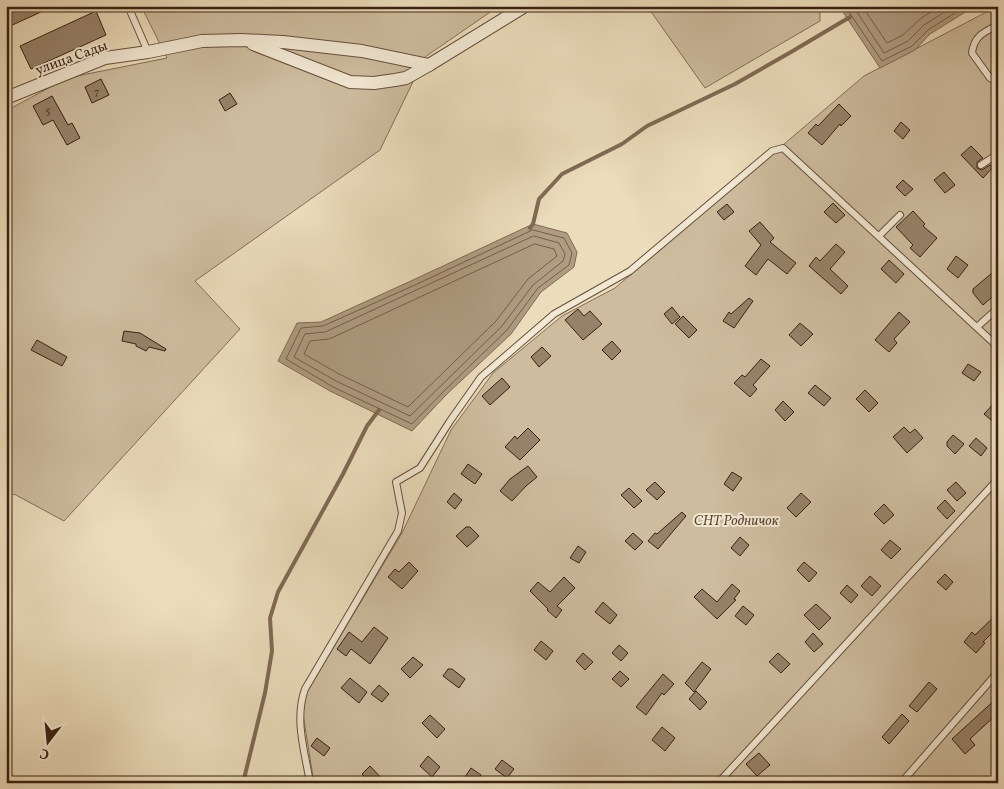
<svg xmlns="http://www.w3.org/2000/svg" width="1004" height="789" font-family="Vollkorn,serif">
<rect width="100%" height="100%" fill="#ebdcbb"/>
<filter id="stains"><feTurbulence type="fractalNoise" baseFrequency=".004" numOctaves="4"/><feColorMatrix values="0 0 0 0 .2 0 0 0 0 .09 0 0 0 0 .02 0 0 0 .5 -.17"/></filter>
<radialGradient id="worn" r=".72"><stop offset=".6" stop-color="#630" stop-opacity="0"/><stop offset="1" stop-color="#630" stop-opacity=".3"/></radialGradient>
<!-- green -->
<g fill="#cdbc9e" stroke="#846e58">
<path d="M141 6H499L425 57 380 150 195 281 240 329 64 521 14 494 6 501V111L67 78 167 58Z"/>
<path d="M647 6H820V21L705 88Z"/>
<path d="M998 6V783H314L301 702 402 533 451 430 493 373 562 316 615 288 864 76Z"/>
</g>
<!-- water -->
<g fill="#af9c81" stroke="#806a54">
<path d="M839 6H975L930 34 915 50 880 68Z"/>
<path d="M533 224 567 233 577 252 574 267 541 292 511 334 447 394 412 431 330 391 278 361 297 323 321 322 413 280Z"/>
</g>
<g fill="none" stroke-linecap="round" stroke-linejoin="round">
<!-- shore -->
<g stroke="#745e49" stroke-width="1">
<path d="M845 6 882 61 912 46 928 30 966 6"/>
<path d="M853 6 884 53 908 41 924 25 954 6"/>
<path d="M862 6 887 43 903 35 920 19 940 6"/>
<path d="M533 230 564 238 572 253 569 265 538 288 507 330 444 391 412 424 333 387 286 359 301 328 323 326 415 285Z"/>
<path d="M534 236 559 243 565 254 563 261 533 285 502 326 410 416 336 381 294 357 305 334 325 332Z"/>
<path d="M535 244 554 249 557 256 528 279 496 321 408 407 339 374 304 354 310 341 329 339Z"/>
</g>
<!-- stream -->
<g stroke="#806a54" stroke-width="4">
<path d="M530 228 533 224 539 199 562 174 622 144 647 126 735 84 791 52 850 17"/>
<path d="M243 783 265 693 272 651 270 618 278 592 343 474 367 426 379 410"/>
</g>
</g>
<!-- building -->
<g fill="#968269" stroke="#3a2011">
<path d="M6 6H54L6 28Z"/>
<path d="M96 11 106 35 31 69 20 46Z"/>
<path d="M101 79 109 95 92 103 85 87Z"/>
<path d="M230 93 237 104 225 111 219 100Z"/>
<path d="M52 96 68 125 72 123 80 138 67 145 53 120 43 125 33 106Z"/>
<path d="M839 104 851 116 841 126 840 124 822 145 808 133 816 124 818 126Z"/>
<path d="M901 122 910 130 903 139 894 131Z"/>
<path d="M971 146 983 158 977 162V168L982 170 990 165 993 167 983 178 961 155Z"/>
<path d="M944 172 955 185 945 193 934 180Z"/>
<path d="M903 180 913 189 905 196 896 187Z"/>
<path d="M833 203 845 215 836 223 824 212Z"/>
<path d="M727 204 734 212 724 220 717 212Z"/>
<path d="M913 211 925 224 923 226 937 238 920 257 910 248 913 245 896 227Z"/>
<path d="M760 222 774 238 770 242 796 263 787 274 768 259 756 275 745 266 761 245 749 231Z"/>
<path d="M836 244 845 252 830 269 848 286 841 294 809 266 816 257 820 261Z"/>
<path d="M956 256 968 265 958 278 947 269Z"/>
<path d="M889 260 904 274 896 283 881 269Z"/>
<path d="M998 268V292L983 305 973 293V289Z"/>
<path d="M749 298 753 301 734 328 723 321 729 312 731 314Z"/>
<path d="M672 307 680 317 672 324 664 314Z"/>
<path d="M578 309 584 316 590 311 602 324 583 340 565 320Z"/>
<path d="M899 312 910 322 894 339 897 343 889 352 875 340Z"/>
<path d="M683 316 697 330 689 338 675 324Z"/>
<path d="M800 323 813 334 801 346 789 335Z"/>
<path d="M124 331 140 333 166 349 165 351 149 347 146 351 136 346V344L122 341Z"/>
<path d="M37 340 67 357 62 366 31 350Z"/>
<path d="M612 341 621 351 612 360 602 350Z"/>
<path d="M542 347 551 356 539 367 531 357Z"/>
<path d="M761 359 770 366 753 385 757 389 750 397 734 383 742 375 745 377Z"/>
<path d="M968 364 981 372 974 381 962 373Z"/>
<path d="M502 378 510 387 490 405 482 396Z"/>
<path d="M815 385 831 398 824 406 808 393Z"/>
<path d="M865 390 878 403 869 412 856 399Z"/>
<path d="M998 399V426L984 414Z"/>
<path d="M783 401 794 412 785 421 775 410Z"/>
<path d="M904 427 910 433 915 429 923 438 907 453 893 437Z"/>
<path d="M528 428 540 440 520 460 505 447 515 436 517 439Z"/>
<path d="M953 435 964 444 955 454 947 446V442Z"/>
<path d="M976 438 987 448 981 456 969 446Z"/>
<path d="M468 464 482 474 475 484 461 474Z"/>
<path d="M528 466 537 477 526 486 512 501 500 491 510 479Z"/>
<path d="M732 472 742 478 733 491 724 484Z"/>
<path d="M655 482 665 492 657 500 646 490Z"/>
<path d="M956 482 966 493 957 501 947 490Z"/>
<path d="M629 488 642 501 634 508 621 495Z"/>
<path d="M454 493 462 500 455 509 447 502Z"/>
<path d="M801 493 811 502 796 517 787 508Z"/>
<path d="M945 500 955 511 947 519 937 508Z"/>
<path d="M884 504 894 515 884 524 874 514Z"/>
<path d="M682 512 686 516 658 549 648 541 655 533 657 534Z"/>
<path d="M466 527H470L479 536 467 547 456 536Z"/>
<path d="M633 533 643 542 635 550 625 541Z"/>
<path d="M740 537 749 545 740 556 731 548Z"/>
<path d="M890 540 901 549 891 559 881 550Z"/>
<path d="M578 546 586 552 579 563 570 558Z"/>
<path d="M409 562 418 571 402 589 388 577 395 569 399 572Z"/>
<path d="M804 562 817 573 809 582 797 570Z"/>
<path d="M945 574 953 582 946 590 937 582Z"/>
<path d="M870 576 881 586 872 596 861 586Z"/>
<path d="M564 577 575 588 557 606 562 610 556 618 547 610 548 609 530 591 538 582 550 592Z"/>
<path d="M732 584 740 591 734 599 736 600 717 619 694 597 702 589 717 602Z"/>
<path d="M847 585 858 595 851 603 840 593Z"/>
<path d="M603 602 617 615 610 624 595 612Z"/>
<path d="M816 604 831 618 819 630 804 615Z"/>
<path d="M743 606 754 615 746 625 735 616Z"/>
<path d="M998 613V627L983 642 985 643 976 653 964 642 972 632 975 635Z"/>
<path d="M374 627 388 638 370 664 351 649 346 656 337 649 349 632 362 642Z"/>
<path d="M813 633 823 644 814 652 805 642Z"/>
<path d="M541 641 553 651 546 660 534 650Z"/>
<path d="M619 645 628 653 621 661 612 653Z"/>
<path d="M583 653 593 662 585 670 576 661Z"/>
<path d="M778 653 790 664 781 673 769 662Z"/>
<path d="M413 657 423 665 410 678 401 669Z"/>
<path d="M702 662 711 669 694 692 685 683Z"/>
<path d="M448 669H452L465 679 459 688 443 676Z"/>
<path d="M620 671 629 679 621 687 612 679Z"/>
<path d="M663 674 674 684 664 695 662 693 646 715 636 707Z"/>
<path d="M350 678 367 692 359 703 341 688Z"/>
<path d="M929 682 937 689 917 712 909 706Z"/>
<path d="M379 685 389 694 382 702 371 694Z"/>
<path d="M696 691 707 702 700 710 689 699Z"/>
<path d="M998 697V713L970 739 975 745 965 754 952 739Z"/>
<path d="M902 714 909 721 889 744 882 737Z"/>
<path d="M430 715 445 729 437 738 422 723Z"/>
<path d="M662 727 675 738 665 751 652 740Z"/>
<path d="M317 738 330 748 324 756 311 746Z"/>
<path d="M759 753 770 765 757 776 746 764Z"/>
<path d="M428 756 440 767 432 777 420 766Z"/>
<path d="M502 760 514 769 507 778 495 769Z"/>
<path d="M370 766 386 783H370L362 774Z"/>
<path d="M471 768 481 775 476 783H461Z"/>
</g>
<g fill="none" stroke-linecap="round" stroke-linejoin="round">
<defs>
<g id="service">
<path d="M128 6 148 52"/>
<path d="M998 25C984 32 974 36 972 53L990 78 998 82"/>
<path d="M981 165 998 154"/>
<path d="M879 236 900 215"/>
<path d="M977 327 998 308"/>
<path d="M310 783C305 752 294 720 305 689L398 531 402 513 396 482 420 468 450 421 481 377 554 314 630 271 772 151 783 148 998 347"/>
<path d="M718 783 998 479"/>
<path d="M901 783 998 672"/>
</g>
<g id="minor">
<path d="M253 44 350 82 374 83 395 80 406 78 429 65 525 6"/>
<path d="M6 98 105 58 148 52 202 41 241 40 283 42 362 51 429 65"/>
</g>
</defs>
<!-- service casing -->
<use href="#service" stroke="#664f3c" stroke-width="8"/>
<!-- minor casing -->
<use href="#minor" stroke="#664f3c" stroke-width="14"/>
<!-- service -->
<use href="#service" stroke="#f2e8d3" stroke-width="6"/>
<!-- minor -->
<use href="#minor" stroke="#f2e8d3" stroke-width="12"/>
</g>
<g text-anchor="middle" stroke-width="4" stroke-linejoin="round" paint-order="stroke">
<!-- number labels -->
<g font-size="11" fill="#513827">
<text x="97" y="95">7</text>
<text x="48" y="114">5</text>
</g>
<!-- street labels -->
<g font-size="14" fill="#3a2011" stroke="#f2e8d3">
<text transform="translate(71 57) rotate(-20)" y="5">улица Сады</text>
</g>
<!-- park labels -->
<g font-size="14" font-style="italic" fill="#5f4734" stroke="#f2e8d3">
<text x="736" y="525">СНТ Родничок</text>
</g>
</g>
<!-- margin -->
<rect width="1004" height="789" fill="none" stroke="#ebdcbb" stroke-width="25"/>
<rect x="8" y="8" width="989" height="774" fill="none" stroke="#3a2011" stroke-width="2.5"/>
<rect x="12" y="12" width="979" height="764" fill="none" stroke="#3a2011"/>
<!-- north arrow -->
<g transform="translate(48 742) rotate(196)" stroke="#f2e8d3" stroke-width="4" paint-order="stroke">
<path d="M0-4L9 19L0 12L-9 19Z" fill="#3a2011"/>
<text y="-8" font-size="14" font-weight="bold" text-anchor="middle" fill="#3a2011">С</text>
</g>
<rect width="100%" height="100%" filter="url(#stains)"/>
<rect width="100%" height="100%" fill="url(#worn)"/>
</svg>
